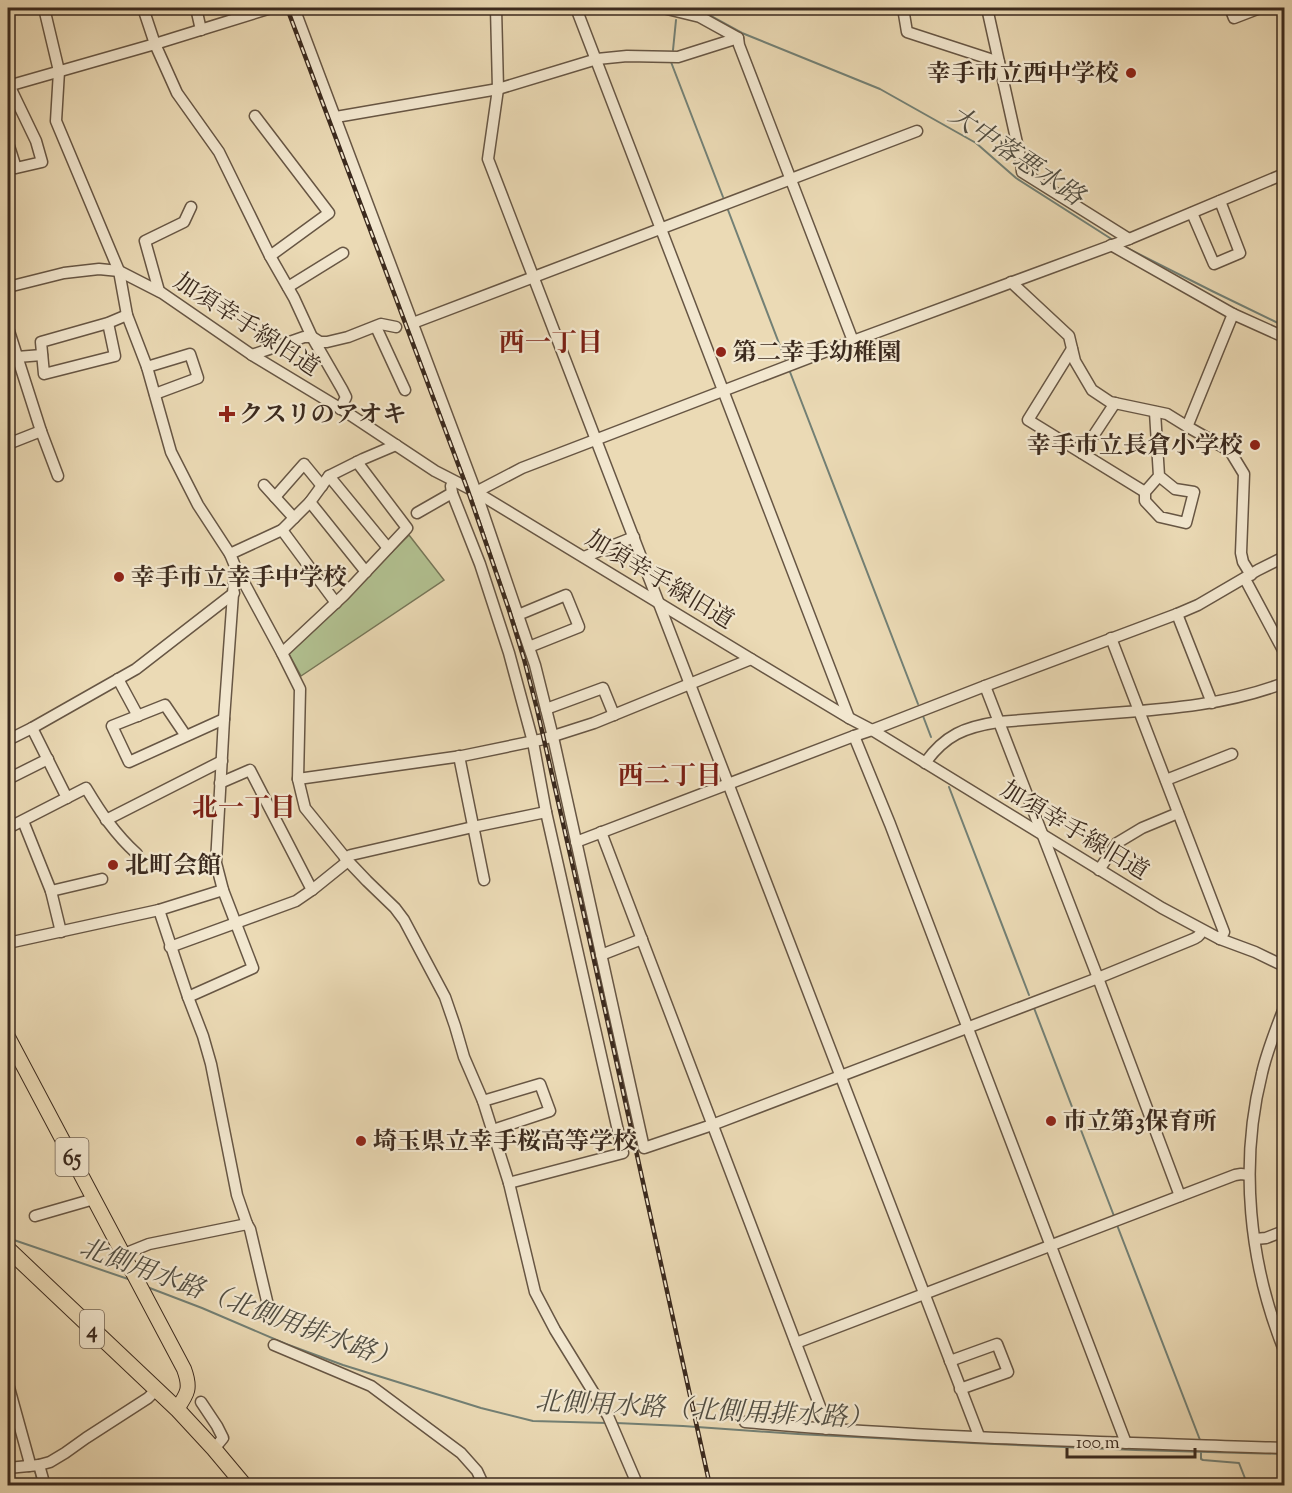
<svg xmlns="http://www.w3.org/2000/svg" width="1292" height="1493" font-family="'Sorts Mill Goudy','Noto Serif JP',serif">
<rect width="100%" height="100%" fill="#ebdab5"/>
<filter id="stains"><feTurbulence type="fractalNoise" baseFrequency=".00333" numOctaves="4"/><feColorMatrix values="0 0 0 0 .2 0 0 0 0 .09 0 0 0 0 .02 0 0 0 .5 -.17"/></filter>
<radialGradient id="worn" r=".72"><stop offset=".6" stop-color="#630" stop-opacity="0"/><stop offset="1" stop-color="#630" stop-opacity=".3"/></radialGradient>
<!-- green -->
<path fill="#b2c191" stroke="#767658" stroke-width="1.5" d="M409 535 444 580 301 676 289 654Z"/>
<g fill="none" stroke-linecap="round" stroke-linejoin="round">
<!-- stream -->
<g stroke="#738075" stroke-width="2">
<path d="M693 8 698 9 742 33 880 89 976 143 1016 178 1113 240"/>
<path d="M673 50 676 20"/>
<path d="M671 62 723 197"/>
<path d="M728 210 785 359"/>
<path d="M1123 246 1212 291 1284 326"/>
<path d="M790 372 918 704"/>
<path d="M923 716 931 737"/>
<path d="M949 787 1029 995"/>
<path d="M1034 1008 1114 1216"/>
<path d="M1117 1225 1200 1440"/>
<path d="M8 1238 131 1280"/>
<path d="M147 1287 202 1308 286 1344 343 1365 481 1408 533 1421 607 1423"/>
<path d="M8 1370 11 1381"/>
<path d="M616 1423 683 1426 798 1434 972 1443 1136 1450 1284 1454"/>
<path d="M1201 1452V1459L1203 1460 1239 1463 1248 1486"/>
<path d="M35 1471 39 1486"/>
</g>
<defs>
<g id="minor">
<path d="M44 8 59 71 56 121 119 271 127 315 147 367 171 452 198 505 230 554 235 566 282 653 300 689 298 779 305 808 348 861 367 881 395 908 404 920 445 997 455 1026 464 1057 483 1101 509 1183 535 1292 555 1330 608 1416 638 1486"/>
<path d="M143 8 155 44 177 93 219 152 270 256 294 298 312 337 342 389 346 397 340 409"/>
<path d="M196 8 201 30"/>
<path d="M294 8 476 492 535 665 553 737 644 1148 712 1125 1098 978 1191 940C1196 938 1201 936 1201 930"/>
<path d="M496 8 498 89 488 159 979 1436"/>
<path d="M576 8 849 718"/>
<path d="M663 8 700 17 738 38"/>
<path d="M903 8 907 32 999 62"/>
<path d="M987 8 1021 161 1022 172 1129 239"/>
<path d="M1230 8 1234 18 1260 8"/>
<path d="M8 86 155 44 271 8"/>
<path d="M255 116 329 213 270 256"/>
<path d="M336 117 498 89 597 59 627 56 678 57 738 38 739 45 853 341"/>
<path d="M8 143 16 168 42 162 36 141 9 85"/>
<path d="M1192 213 1214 264 1240 253 1220 201"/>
<path d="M1111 245 1233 314"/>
<path d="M1011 282 1069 336 1075 361 1092 390 1110 402 1167 414 1188 427"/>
<path d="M8 287 64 273 99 269 119 271 162 293 252 355 343 410 435 471 476 492 751 659 849 718 872 730 1162 908 1220 939 1255 952 1284 966"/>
<path d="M288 287 343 253"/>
<path d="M159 291 145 241 184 222 191 207"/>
<path d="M108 323 115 356 44 374 41 342 108 323 127 315"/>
<path d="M413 323 917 131"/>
<path d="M376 327 405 390"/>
<path d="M8 328 41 431 8 444"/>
<path d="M1072 349 1028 420 1145 492"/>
<path d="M252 355 304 337H312L320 342H327L348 337 381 324 396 327"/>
<path d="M17 357 42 355"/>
<path d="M147 367 190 354 198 378 155 394"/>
<path d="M1155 412 1159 476 1145 492V501L1160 517 1186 523 1194 492 1175 489 1159 476"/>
<path d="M41 431 58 476"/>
<path d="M1082 453 1115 403"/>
<path d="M329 476 388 548"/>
<path d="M264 485 294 518"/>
<path d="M476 492 522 468 853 341 1129 239 1284 174"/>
<path d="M452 493 480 564 509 653 533 742 546 812 623 1153 509 1183"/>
<path d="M275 497 304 464 322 486"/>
<path d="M310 502 366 572"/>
<path d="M417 513 452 493 451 486"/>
<path d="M282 530 336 603"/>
<path d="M230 554 282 530 310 502 329 476 363 459 396 445"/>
<path d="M584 557 634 537"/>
<path d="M1251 575 1243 562 1241 553 1244 474 1230 451 1188 427 1189 422 1233 314 1284 337"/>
<path d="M1245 579 1284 652"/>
<path d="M1177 614 1212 703"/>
<path d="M518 615 566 595 579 627 529 647"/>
<path d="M1111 638 1224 932 1220 939"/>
<path d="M282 653 344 595 407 528 357 462"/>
<path d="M118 679 138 716"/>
<path d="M985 686 1098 978 1180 1196"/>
<path d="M546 709 603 688 614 715"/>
<path d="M32 728 67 798"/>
<path d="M186 736 165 705 112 726 129 762 224 719"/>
<path d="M854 736 890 824 1126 1443"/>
<path d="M8 740 32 728 136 669 234 593"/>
<path d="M459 756 484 880"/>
<path d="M925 763C945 735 965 727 998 722 1036 719 1074 716 1113 713 1171 709 1229 704 1284 683"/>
<path d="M8 779 48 759"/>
<path d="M298 779 462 756 544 739 594 723 751 659"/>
<path d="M1166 780 1232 754"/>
<path d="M220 783 250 770 312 890"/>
<path d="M106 820 222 761"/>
<path d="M23 821 51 891 102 879"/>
<path d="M8 828 86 788C101 813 115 834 137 854"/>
<path d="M601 832 827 1425 826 1429"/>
<path d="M576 842 854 736 872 730 985 686 1177 614 1198 605 1258 570 1284 557"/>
<path d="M345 858 351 855 473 827 546 812"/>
<path d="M1099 870 1117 843 1142 828 1178 813"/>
<path d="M51 891 61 932"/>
<path d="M159 910 188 997 203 1036 211 1064 237 1195 247 1224 250 1229 267 1301"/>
<path d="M8 943 159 910 223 890"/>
<path d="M170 947 296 901 312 890 348 861"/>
<path d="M601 955 642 939"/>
<path d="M188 997 253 968 223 890 216 863 224 719 235 566"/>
<path d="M1284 1008C1276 1029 1267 1051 1262 1073 1239 1164 1249 1263 1284 1350"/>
<path d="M483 1101 540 1084 550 1111 493 1130"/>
<path d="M35 1216 94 1199"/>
<path d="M1255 1239 1266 1238 1284 1231"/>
<path d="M124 1254 149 1244 247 1224"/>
<path d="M796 1343 1235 1175 1241 1174 1249 1175"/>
<path d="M274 1345 371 1386 461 1453 477 1471 484 1486"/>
<path d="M950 1361 997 1344 1008 1372 960 1389"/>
<path d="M8 1384 29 1460V1466"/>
<path d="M201 1402 217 1426 223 1438 214 1449"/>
<path d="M745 1422C924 1438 1105 1442 1284 1448"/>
<path d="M39 1465 45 1486"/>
<path d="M8 1468 39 1465 50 1462 65 1453 86 1438 148 1398 156 1390"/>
</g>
<path id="major" d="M8 1037 184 1369C191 1388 188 1393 177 1409"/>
<path id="highway" d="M8 1249 177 1409 214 1449 245 1486"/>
</defs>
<!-- minor casing -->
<use href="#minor" stroke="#675644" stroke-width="13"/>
<!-- major casing -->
<use href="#major" stroke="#3b2a1e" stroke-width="16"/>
<!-- highway casing -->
<use href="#highway" stroke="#3b2a1e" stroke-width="17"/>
<!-- minor -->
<use href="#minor" stroke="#f2e7cf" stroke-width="10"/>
<!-- major -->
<use href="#major" stroke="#ebdab5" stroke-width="14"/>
<!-- highway -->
<use href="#highway" stroke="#ebdab5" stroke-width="15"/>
<defs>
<path id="rail" d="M287 8 467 488 509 610 524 659 537 709 588 933 710 1486"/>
</defs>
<!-- rail casing -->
<use href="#rail" stroke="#3b2a1e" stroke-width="4.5"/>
<!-- rail -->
<use href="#rail" stroke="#f2e7cf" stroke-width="2" stroke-dasharray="7" stroke-linecap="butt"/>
</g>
<!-- markers -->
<g fill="#8f2418" stroke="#f2e7cf" stroke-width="2">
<circle cx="1131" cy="73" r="6"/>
<circle cx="721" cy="352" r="6"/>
<path d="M224 405h6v6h6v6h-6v6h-6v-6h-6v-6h6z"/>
<circle cx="1255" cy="445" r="6"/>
<circle cx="119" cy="577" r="6"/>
<circle cx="113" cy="865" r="6"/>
<circle cx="1051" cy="1121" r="6"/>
<circle cx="361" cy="1141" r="6"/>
</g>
<g text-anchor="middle" stroke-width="4.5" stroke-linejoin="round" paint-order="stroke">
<!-- shield labels -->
<g fill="#f2e7cf" stroke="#726353" stroke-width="1.5">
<rect x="55.5" y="1138" width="33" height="38" rx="4.5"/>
<rect x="80" y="1310" width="24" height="38" rx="4.5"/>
</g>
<g font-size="22" font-weight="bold" fill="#3b2a1e">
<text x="72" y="1165">65</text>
<text x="92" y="1337">4</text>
</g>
<!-- poi labels -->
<g font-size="24" font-weight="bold" fill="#3b2a1e" stroke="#f2e7cf" text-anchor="start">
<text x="1119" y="81" text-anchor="end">幸手市立西中学校</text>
<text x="733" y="360">第二幸手幼稚園</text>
<text x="239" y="422">クスリのアオキ</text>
<text x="1243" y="453" text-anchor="end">幸手市立長倉小学校</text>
<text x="131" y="585">幸手市立幸手中学校</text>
<text x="125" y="873">北町会館</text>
<text x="1063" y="1129">市立第3保育所</text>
<text x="373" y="1149">埼玉県立幸手桜高等学校</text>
</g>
<!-- street labels -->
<g font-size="24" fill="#3b2a1e" stroke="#f2e7cf">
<text transform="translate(247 324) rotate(33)" y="8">加須幸手線旧道</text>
<text transform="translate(660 579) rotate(31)" y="8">加須幸手線旧道</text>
<text transform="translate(1075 830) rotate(31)" y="8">加須幸手線旧道</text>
</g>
<!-- water labels -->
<g font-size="26" font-style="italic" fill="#524e42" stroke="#f2e7cf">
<text transform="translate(1017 155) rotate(34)" y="9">大中落悪水路</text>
<text transform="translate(240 1303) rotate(20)" y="9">北側用水路（北側用排水路）</text>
<text transform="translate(704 1409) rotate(3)" y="9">北側用水路（北側用排水路）</text>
</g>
<!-- neighbourhood labels -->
<g font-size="26" font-weight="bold" fill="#7a1f14" stroke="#f2e7cf">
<text x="551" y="351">西一丁目</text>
<text x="670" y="784">西二丁目</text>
<text x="244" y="816">北一丁目</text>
</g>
</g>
<!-- margin -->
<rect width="1292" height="1493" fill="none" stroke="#ebdab5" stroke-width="30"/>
<rect x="9" y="9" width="1274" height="1475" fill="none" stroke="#3b2a1e" stroke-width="3"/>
<rect x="15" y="15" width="1262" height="1463" fill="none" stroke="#3b2a1e" stroke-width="1.5"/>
<!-- scale -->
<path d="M1067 1448v9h128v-9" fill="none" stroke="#3b2a1e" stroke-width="3"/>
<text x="1076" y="1448" font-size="18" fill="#3b2a1e" stroke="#f2e7cf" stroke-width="4.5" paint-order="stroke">100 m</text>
<rect width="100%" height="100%" filter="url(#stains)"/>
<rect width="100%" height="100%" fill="url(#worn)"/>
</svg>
